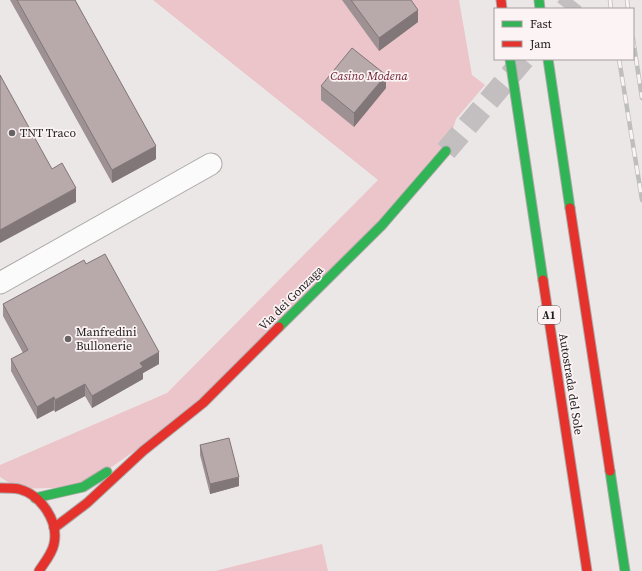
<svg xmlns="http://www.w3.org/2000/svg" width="642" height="571" font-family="'Source Serif 4',serif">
<rect width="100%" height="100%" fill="#ece7e7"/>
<!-- green -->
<g fill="#ebc5c9">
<path d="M153 0H459L472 75 485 85 456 119 446 151 203 403 83 487 19 489 0 477V465L167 393 378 180Z"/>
<path d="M322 544 328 571H215Z"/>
</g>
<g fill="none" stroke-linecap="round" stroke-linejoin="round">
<!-- secondary-tunnel -->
<g stroke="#c3bebf" stroke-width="22" stroke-dasharray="22 11" stroke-linecap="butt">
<path d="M566 9 573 0"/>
<path d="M446 151 524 59"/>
</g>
<defs>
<path id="street" d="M0 283 211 164"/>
<g id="fast">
<path d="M539 0 540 9"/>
<path d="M510 59 543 280"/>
<path d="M548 59 570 208"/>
<path d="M279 327 382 225 446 151"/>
<path d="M610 471 625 571"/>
<path d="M35 498 83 487 107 472"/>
</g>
<g id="jam">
<path d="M501 0 502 9"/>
<path d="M570 208 610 471"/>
<path d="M543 280 587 571"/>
<path d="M0 488C6 488 13 488 19 489 41 495 59 521 54 544 52 554 44 563 39 571"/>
<path d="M54 528 87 503 143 451 203 403 279 327"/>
</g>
</defs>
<!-- street casing -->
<use href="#street" stroke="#ada9a9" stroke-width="23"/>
<!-- fast casing -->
<use href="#fast" stroke="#ada9a9" stroke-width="11"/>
<!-- jam casing -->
<use href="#jam" stroke="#ada9a9" stroke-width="11"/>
<!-- street -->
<use href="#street" stroke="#fcfbfb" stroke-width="21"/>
<!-- fast -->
<use href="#fast" stroke="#30b455" stroke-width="9"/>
<!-- jam -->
<use href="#jam" stroke="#e5322d" stroke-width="9"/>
<defs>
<g id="rail">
<path d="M610 0 611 9"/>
<path d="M627 0 628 9"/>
<path d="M633 39 642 98"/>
<path d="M619 59 642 200"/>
</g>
</defs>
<!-- rail casing -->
<use href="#rail" stroke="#bfbebe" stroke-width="4.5"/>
<!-- rail -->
<use href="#rail" stroke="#fbf3f4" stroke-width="3" stroke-dasharray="9" stroke-linecap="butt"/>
</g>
<!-- wall -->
<g fill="#9e9193">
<path d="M10 0H75L156 159 112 183Z"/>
<path d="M342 0H411L418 22 379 51Z"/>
<path d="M321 86 386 88 354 127 321 100Z"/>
<path d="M86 264 159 364 143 373V379L92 408 85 396 55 412 54 410 37 419 11 371V359L23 353 3 316V304Z"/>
<path d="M200 445 239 486 210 494 200 455Z"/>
</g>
<!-- shaded-wall -->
<g fill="#817678">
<path d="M418 10V22L379 51V38Z"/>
<path d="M386 75V88L354 127V113Z"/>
<path d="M156 146V159L112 183V170Z"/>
<path d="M76 188V202L0 243V230Z"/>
<path d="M159 352V364L143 373V379L92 408V396L140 363Z"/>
<path d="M85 384V396L55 412V400Z"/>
<path d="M54 397V410L37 419V407Z"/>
<path d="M239 477V486L210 494V484Z"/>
</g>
<!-- building -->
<g fill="#b8a9ab" stroke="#817678">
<path d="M17 0H75L156 146 112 170Z"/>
<path d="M351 0H411L418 10 379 38Z"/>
<path d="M352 48 386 75 354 113 321 86Z"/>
<path d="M0 75 52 169 62 163 76 188 0 230Z"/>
<path d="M105 254 159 352 140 363 143 367 92 396 85 384 55 400 54 397 37 407 11 359 28 350 3 304 84 260 86 264Z"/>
<path d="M229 438 239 477 210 484 200 445Z"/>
</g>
<!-- markers -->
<g fill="#676364" stroke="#fbf3f4" stroke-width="1.5">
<circle cx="12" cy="133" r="4"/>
<circle cx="68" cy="339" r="4"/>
</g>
<g text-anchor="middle" stroke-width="3.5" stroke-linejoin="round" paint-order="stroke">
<!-- shield labels -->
<rect fill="#fbf3f4" stroke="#615c5e" stroke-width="1" x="538" y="306" width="22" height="18" rx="3"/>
<g font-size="11" font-weight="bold" fill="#1f1c1d">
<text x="549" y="319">A1</text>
</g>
<!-- park labels -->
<g font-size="12" font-style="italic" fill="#6d1d2f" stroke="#fbf3f4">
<text x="369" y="80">Casino Modena</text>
</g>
<!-- poi labels -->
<g font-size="12" fill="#1f1c1d" stroke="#fbf3f4" text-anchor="start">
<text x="20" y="137">TNT Traco</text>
<text x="76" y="336">Manfredini<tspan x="76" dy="14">Bullonerie</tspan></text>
</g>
<!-- street labels -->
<g font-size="12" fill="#1f1c1d" stroke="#fbf3f4">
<text transform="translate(291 298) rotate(-45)" y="4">Via dei Gonzaga</text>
<text transform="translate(571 384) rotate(81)" y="4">Autostrada del Sole</text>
</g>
</g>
<!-- legend -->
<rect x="494" y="8" width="140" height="52" fill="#fbf3f4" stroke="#a39d9e"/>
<rect x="502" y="21" width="20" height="6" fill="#30b455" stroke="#a39d9e"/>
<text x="530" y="28" font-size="12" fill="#1f1c1d">Fast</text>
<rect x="502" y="41" width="20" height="6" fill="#e5322d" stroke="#a39d9e"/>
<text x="530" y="48" font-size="12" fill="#1f1c1d">Jam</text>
</svg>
